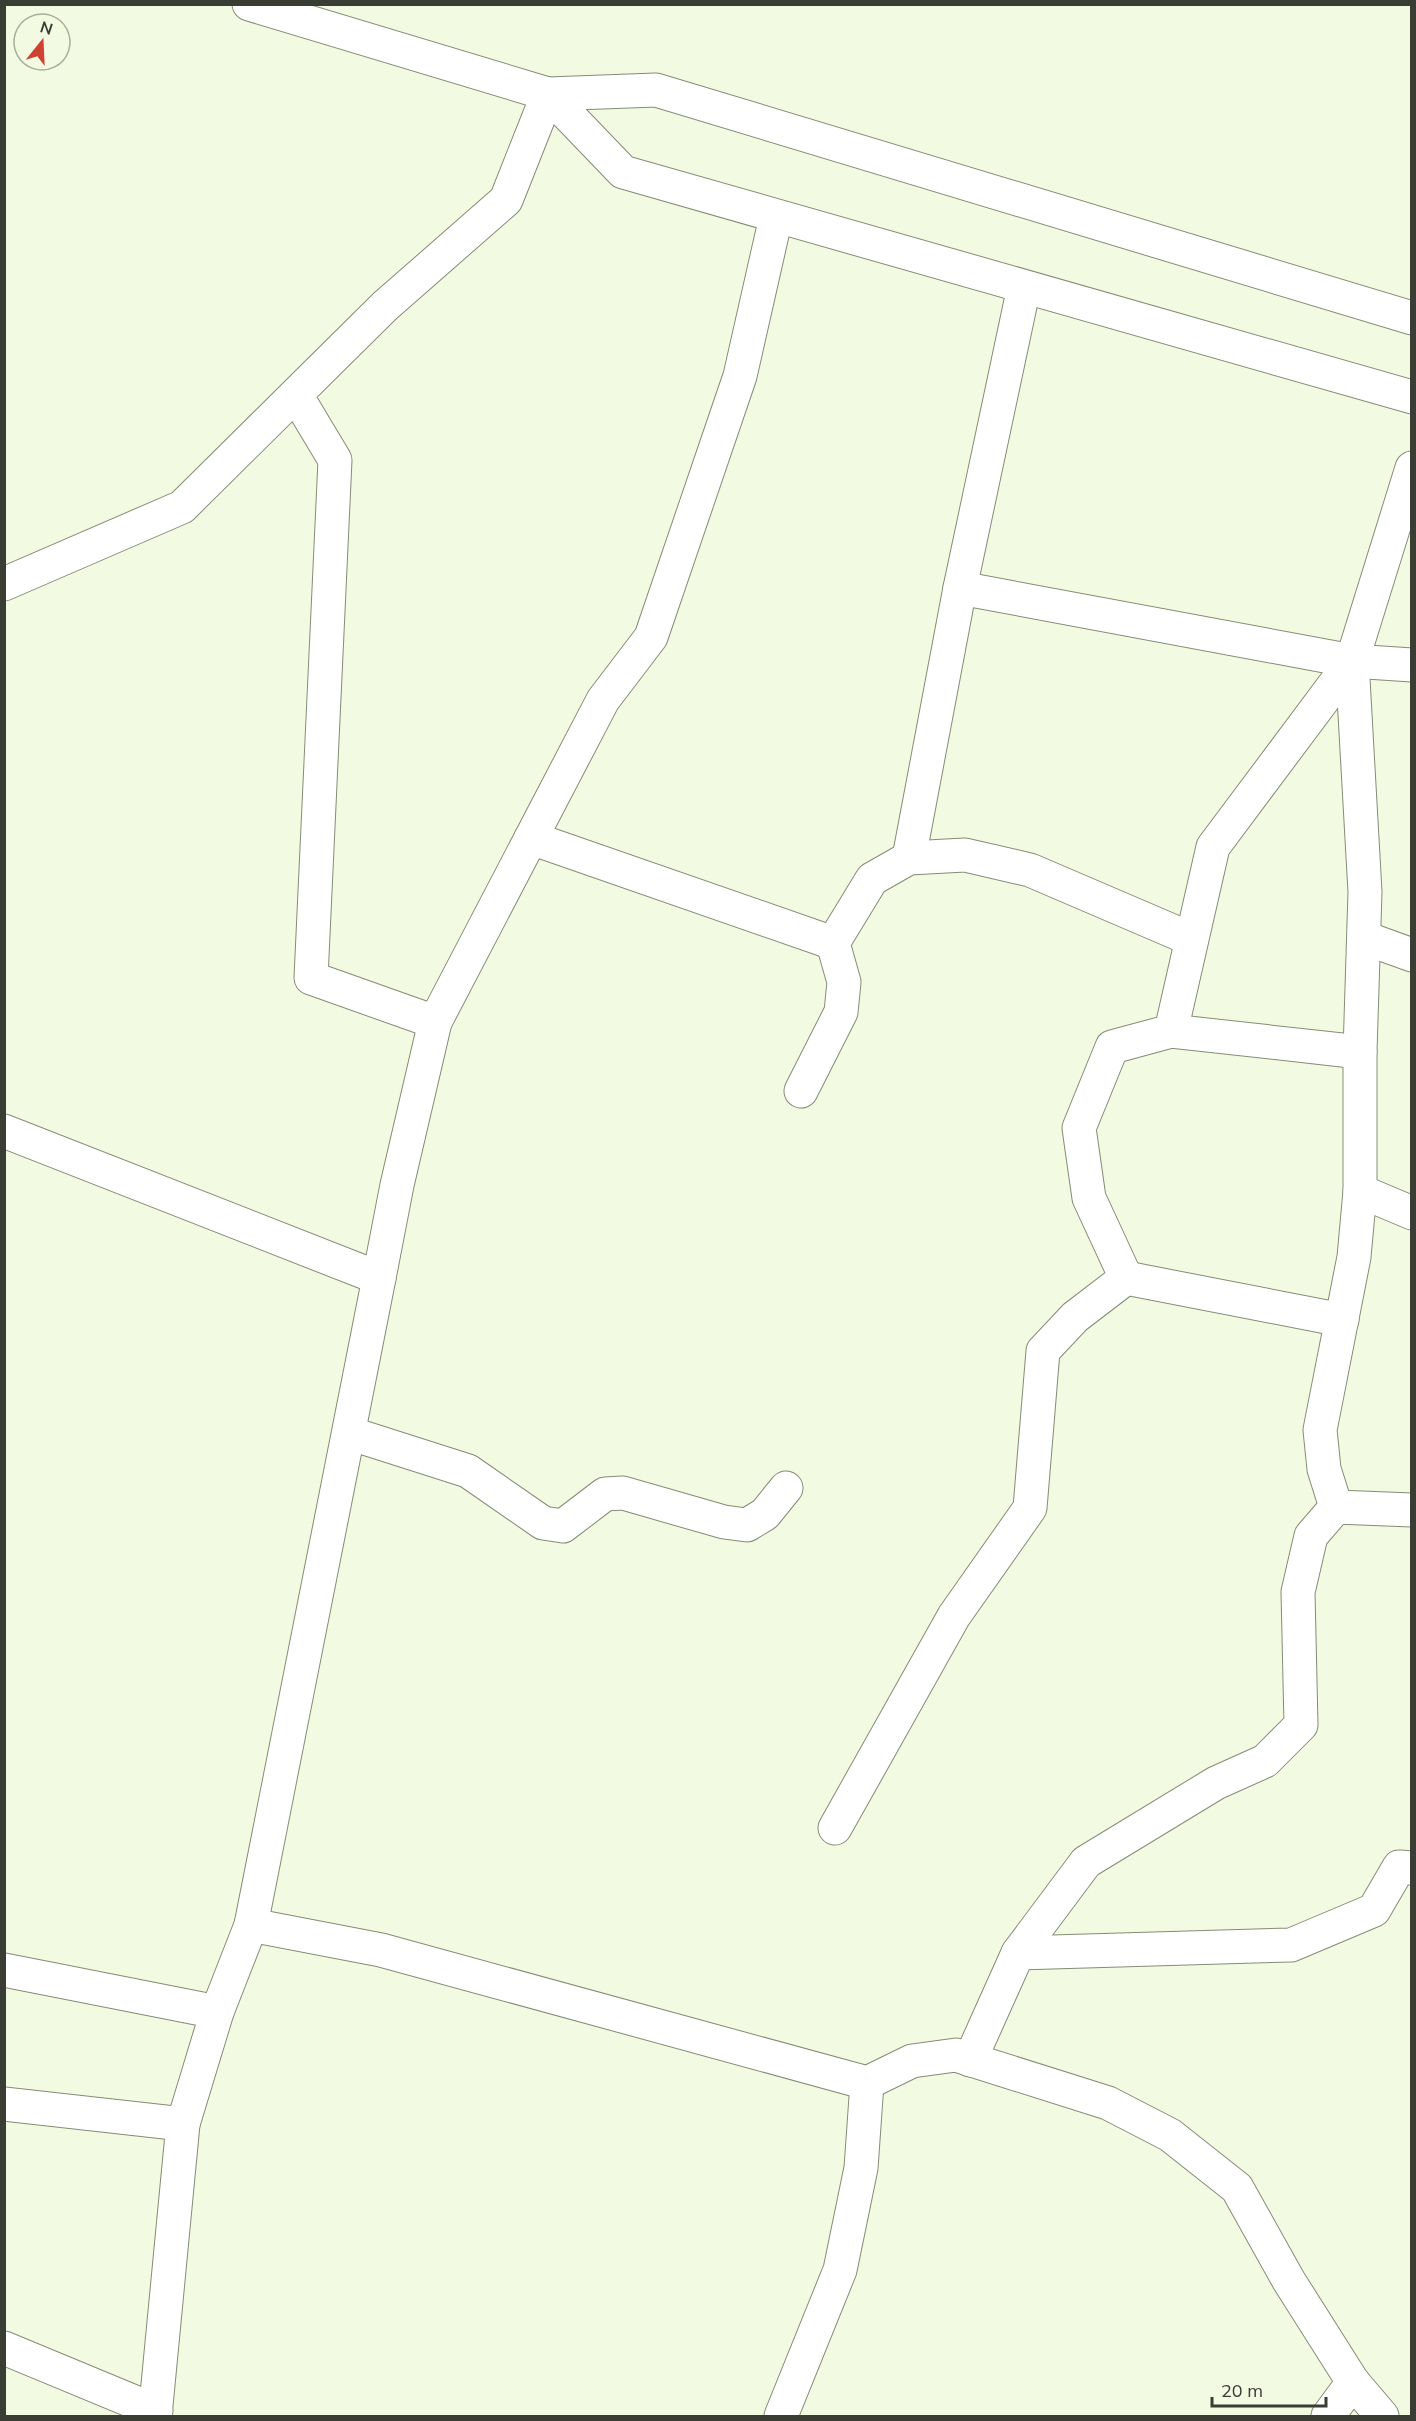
<svg xmlns="http://www.w3.org/2000/svg" width="1416" height="2421" font-family="Mulish,sans-serif">
<rect width="100%" height="100%" fill="#f2fae1"/>
<g fill="none" stroke-linecap="round" stroke-linejoin="round">
<defs>
<g id="minor">
<path d="M1024 287 960 588 1352 661 1412 665"/>
<path d="M296 395 335 460 311 978 435 1022"/>
<path d="M4 584 182 507 385 306 506 200 548 94 249 4"/>
<path d="M1352 661 1365 892 1360 1052 1171 1031 1213 847 1352 661 1412 468"/>
<path d="M531 838 833 943 872 879 909 858 965 855 1030 870 1191 939"/>
<path d="M909 858 960 588"/>
<path d="M1365 938 1412 955"/>
<path d="M801 1091 841 1012 844 982 833 943"/>
<path d="M4 1131 379 1278 397 1185 435 1022 603 700 651 637 740 376 776 217"/>
<path d="M1360 1191 1412 1213"/>
<path d="M1126 1278 1342 1320"/>
<path d="M349 1433 468 1471 543 1523 563 1526 605 1494 623 1493 724 1522 747 1525 765 1514 786 1488"/>
<path d="M1336 1507 1324 1469 1320 1430 1354 1257 1360 1191V1052"/>
<path d="M835 1828 954 1616 1030 1508 1043 1351 1075 1317 1126 1278 1089 1198 1079 1128 1112 1047 1171 1031"/>
<path d="M251 1925 379 1278"/>
<path d="M1018 1953 1086 1862 1216 1783 1265 1761 1301 1725 1298 1592 1311 1536 1336 1507 1412 1510"/>
<path d="M4 1970 217 2012"/>
<path d="M970 2060 1018 1953 1291 1945 1374 1910 1399 1867 1412 1868"/>
<path d="M4 2104 183 2124 155 2416"/>
<path d="M183 2124 217 2012 251 1925 381 1950 867 2083 912 2061 956 2055 1108 2103 1170 2135 1237 2188 1289 2281 1353 2382 1328 2416"/>
<path d="M4 2348 156 2411"/>
<path d="M1353 2382 1382 2416"/>
<path d="M781 2416 840 2270 861 2168 867 2083"/>
</g>
<g id="major">
<path d="M548 94 623 172 1412 397"/>
<path d="M548 94 656 90 1412 318"/>
</g>
</defs>
<!-- minor casing -->
<use href="#minor" stroke="#858c76" stroke-width="35"/>
<!-- major casing -->
<use href="#major" stroke="#858c76" stroke-width="35"/>
<!-- minor -->
<use href="#minor" stroke="#fff" stroke-width="33"/>
<!-- major -->
<use href="#major" stroke="#fff" stroke-width="33"/>
</g>
<!-- border -->
<rect width="1416" height="2421" fill="none" stroke="#3a3d34" stroke-width="12"/>
<!-- north arrow -->
<g transform="translate(42 42) rotate(18)"><circle r="28" fill="#f2fae1" stroke="#a8ae9c" stroke-width="1.5"/>
<path d="M0-4.5L10 22L0 15L-10 22Z" fill="#ce4232"/>
<text y="-9" font-size="16" font-weight="bold" text-anchor="middle" fill="#3a3d34">N</text>
</g>
<!-- scale -->
<path d="M1212 2397v9h114v-9" fill="none" stroke="#3a3d34" stroke-width="3"/>
<text x="1221" y="2397" font-size="18" fill="#3a3d34" stroke="#f2fae1" stroke-width="4.5" paint-order="stroke">20 m</text>
</svg>
